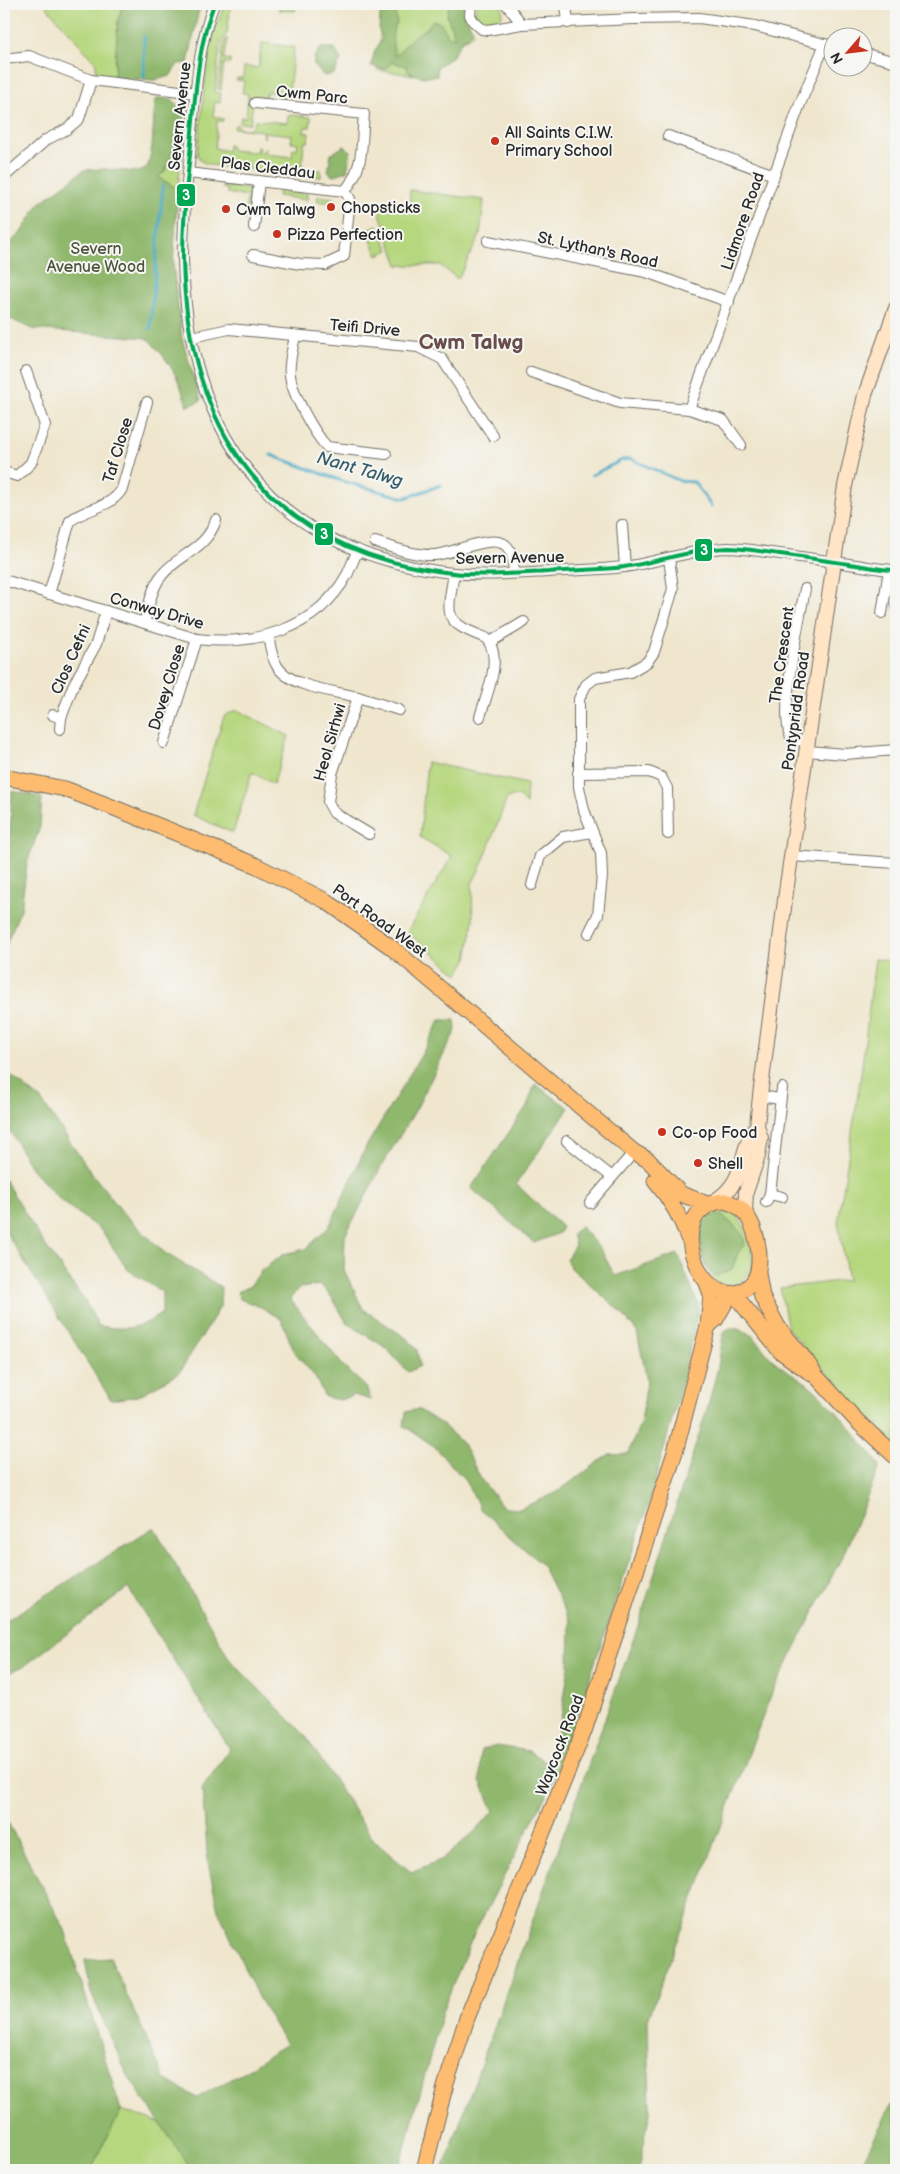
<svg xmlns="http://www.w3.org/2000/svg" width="900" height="2174" font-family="'Balsamiq Sans',sans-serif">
<rect width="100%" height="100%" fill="#f6f6f2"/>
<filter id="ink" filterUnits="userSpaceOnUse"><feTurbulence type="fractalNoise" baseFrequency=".02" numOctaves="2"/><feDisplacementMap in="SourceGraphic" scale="10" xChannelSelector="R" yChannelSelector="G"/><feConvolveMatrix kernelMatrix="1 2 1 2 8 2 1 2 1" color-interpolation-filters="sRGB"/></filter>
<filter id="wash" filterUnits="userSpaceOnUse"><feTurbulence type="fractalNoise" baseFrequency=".0096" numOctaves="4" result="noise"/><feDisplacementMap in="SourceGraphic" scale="20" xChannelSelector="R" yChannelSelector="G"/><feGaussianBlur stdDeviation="1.12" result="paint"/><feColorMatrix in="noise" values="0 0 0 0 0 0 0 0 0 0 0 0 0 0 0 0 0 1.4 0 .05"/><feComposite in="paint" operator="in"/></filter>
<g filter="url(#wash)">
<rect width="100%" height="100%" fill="#efe6cd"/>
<!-- green -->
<g fill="#b6d77e" stroke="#708154">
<path d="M44 4H123L119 17 114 78 96 75V63Z"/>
<path d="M226 4H231L227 33 220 46 215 92 221 93 220 103 215 102 213 116 223 119V121H217L215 148 227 151 228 145H231V150L256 152 257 147 260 148 259 152H263L266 147V154L292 157 293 149H297L298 143 291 142 292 135 264 132V138L263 131 234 128V126L237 124C244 133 253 129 255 120L287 123 288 116 291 115 311 117 310 127H305L304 132 309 133 308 142H304L302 168 321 170V177L211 165 202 162 197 155 208 54 214 29Z"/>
<path d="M279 4H296L295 11 279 10Z"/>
<path d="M383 4H461L463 19 474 33 413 75 377 70Z"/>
<path d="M477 4H501C510 31 468 31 477 4Z"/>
<path d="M226 39H228L224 59 230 60V64L224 63 221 90 218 89 223 47Z"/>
<path d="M262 43 294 47 288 100 277 99 274 92H267L265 97 254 96 250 124 240 123 241 117H246L248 94 242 93 244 81 236 80 237 78H243L244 67 258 68Z"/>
<path d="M184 127 178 189 158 177 164 172 172 149Z"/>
<path d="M222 186 251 189 250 197 227 193V189L222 188Z"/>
<path d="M410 190 484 200 480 235 458 279 440 265H398L377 205 409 209Z"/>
<path d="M279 191 307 194V200L278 196Z"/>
<path d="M318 196 334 198 338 204 317 201Z"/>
<path d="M247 199 252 200 250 220H243Z"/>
<path d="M377 225 389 250 378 255 366 230Z"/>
<path d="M237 710 289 736 273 784 252 772 233 833 193 815 224 716Z"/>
<path d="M427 762 527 784 526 804 518 796 507 798 483 862 472 884 473 921 467 960 458 974 407 932 452 856 420 837Z"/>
<path d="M875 959 896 962V1445L844 1392 788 1329 780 1288 848 1280 838 1222 861 1075Z"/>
<path d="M723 1208C737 1211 743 1222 747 1235 754 1253 757 1276 736 1284 733 1286 729 1287 725 1286 707 1281 693 1244 698 1227 699 1223 704 1218 706 1214Z"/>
<path d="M121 2110 161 2123 192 2170H91Z"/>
</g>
<!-- forest -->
<g fill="#90b86d" stroke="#5e724c">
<path d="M124 4H201L198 14 188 63 178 64 170 76 154 80 114 78 118 20Z"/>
<path d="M381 4H394L397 23C390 31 393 46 395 56L414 36 427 28 433 20 441 23 449 37H455L447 16 449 4H467L462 11 473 30 461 42 452 57 437 67V76L424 77 409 73 406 66 392 62 386 69 371 66 375 50 383 39 379 31Z"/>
<path d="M321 48H334L341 60 334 74 324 76 314 65V57Z"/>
<path d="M158 98 172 99C177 106 183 109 185 117 186 120 167 168 164 172 162 174 160 175 158 177L178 189 173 265 182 339 201 401 187 406C178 375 169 360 147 338L32 329 4 316V248L20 234 39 204 84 170 103 169 140 172 148 166 152 147 155 101Z"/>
<path d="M344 146 351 151 347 171 332 176 328 170 331 154Z"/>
<path d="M12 791 42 797 40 827 27 863 21 909 7 942 4 954V870L9 850Z"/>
<path d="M440 1020H455L456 1030 415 1111 382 1165 345 1236 344 1270 363 1309 409 1340 417 1350 420 1366 408 1372 385 1347 347 1323 333 1299 321 1285 299 1288 290 1299 344 1367 366 1387 371 1400 354 1395 340 1400 325 1397 315 1377 294 1351 281 1319 261 1307 240 1299 237 1292 250 1286 262 1270 284 1254 306 1249 329 1227 367 1145 422 1054Z"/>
<path d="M4 1070 41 1100 90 1171 124 1214 165 1253 221 1287 220 1307 179 1373 138 1396 111 1400 4 1229V1179L43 1242 84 1300 99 1326C127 1330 138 1330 162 1313V1292L127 1269 102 1231 60 1200 31 1168 9 1129 4 1125Z"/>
<path d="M535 1084 569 1108 516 1184 562 1227 559 1233 534 1243 471 1188 527 1106Z"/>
<path d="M721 1215C731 1223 744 1231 745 1244L738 1253 732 1269 717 1276C701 1267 700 1244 701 1227L711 1216Z"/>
<path d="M580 1226 601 1250 615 1276 678 1254 699 1307 680 1390 651 1496 558 1772 473 1936 443 2009 399 2170H192L128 2076 91 1993 85 1960 110 1958 165 2079 197 2098 239 2075 286 2044 258 1997 218 1910 208 1862 202 1788 230 1749 128 1588 23 1667 4 1675V1622L154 1527 230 1660 305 1735 374 1841 411 1872 443 1859 473 1833 494 1811 480 1781 481 1750 497 1746 529 1751 545 1762 554 1747 561 1718 569 1666 570 1621 542 1565 481 1510 464 1479 434 1446 404 1426 406 1412 418 1409 443 1425 463 1444 482 1481 504 1508 520 1509 556 1493 608 1455 628 1454 641 1422 647 1380 637 1332 620 1311 571 1268 566 1260 575 1245 572 1234Z"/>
<path d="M730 1328C759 1331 755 1344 774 1361 784 1370 798 1376 809 1385 836 1408 859 1438 880 1466L844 1553 771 1695 648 2019 650 2112 639 2170H443L635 1635 708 1406 718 1367 723 1335 725 1331Z"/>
<path d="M4 1815 65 1930 121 2110 91 2170H4Z"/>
<path d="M896 2095V2170H858Z"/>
</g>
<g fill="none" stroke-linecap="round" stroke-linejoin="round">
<!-- stream -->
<g stroke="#48aac8" stroke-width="3">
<path d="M144 77V36"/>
<path d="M150 329 163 185"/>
<path d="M271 455 342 481 405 498 441 485"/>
<path d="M592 475 622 460 631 459 680 481 694 482 711 506"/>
<path d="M893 604 896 610"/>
</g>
</g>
</g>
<g filter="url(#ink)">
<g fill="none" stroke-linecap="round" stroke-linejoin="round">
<defs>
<g id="street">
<path d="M214 4C196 51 195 104 190 154 186 189 183 224 183 259 187 426 264 546 437 571 474 577 511 574 548 572 574 570 599 570 624 567 659 562 693 549 728 548 745 548 763 552 780 554 805 558 831 561 856 565 869 567 883 570 896 570"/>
<path d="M471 4 470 15 473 21 482 29 488 30 522 24 634 19 699 18 755 26 832 46"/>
<path d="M506 4 522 24"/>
<path d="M566 4 568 23"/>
<path d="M862 53 896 62"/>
<path d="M4 59 29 56 91 80 196 93"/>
<path d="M668 136 774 175"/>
<path d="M188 173 345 191"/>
<path d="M4 177 46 140 67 129 79 119 91 80"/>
<path d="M254 227 259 181"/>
<path d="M488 241 646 272 729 302"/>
<path d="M253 255 300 264 325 265 344 256 350 199 345 191C365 166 361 144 364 114L255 103"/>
<path d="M295 336C293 348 288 363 290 375 292 394 314 433 327 447L386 454"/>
<path d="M192 337 229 329 418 347 442 359 493 436"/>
<path d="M531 372 620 403 689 409 723 420 741 445"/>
<path d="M689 409 800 104 825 44"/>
<path d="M4 472 17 476 31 463 45 425 26 371"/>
<path d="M622 525 625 567"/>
<path d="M375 542C394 548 415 556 435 555 454 554 500 528 510 551 514 557 513 566 514 573"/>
<path d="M454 573C447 617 442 621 486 638 504 658 486 695 480 717"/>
<path d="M4 580 197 639C255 646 316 630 347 575 351 567 354 558 358 550"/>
<path d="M805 589C800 617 777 718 792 739L808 742"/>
<path d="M49 594 70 521C87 507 110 509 122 489L147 402"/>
<path d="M882 613 889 570"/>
<path d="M144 623C149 608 151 588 162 575 179 554 206 550 216 520"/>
<path d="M268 636C270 644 271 654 275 662 285 687 334 691 358 697L332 774 328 802 334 813 369 834"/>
<path d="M490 642 524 622"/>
<path d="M358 697 399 710"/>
<path d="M53 715 61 718 60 729"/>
<path d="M61 718 73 686 96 644 106 611"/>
<path d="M164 743 197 639"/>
<path d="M807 751 845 754 896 750"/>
<path d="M578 773 649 772 661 777 667 788 668 834"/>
<path d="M791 856 896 863"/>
<path d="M532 885 540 856 563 837 592 832"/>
<path d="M589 933 598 915 602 876 601 853 584 810 579 787V699L586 685 595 678 630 672 647 662 654 652 673 589 669 558"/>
<path d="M760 1096 780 1099"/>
<path d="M567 1141 612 1177"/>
<path d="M770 1194 782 1088"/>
<path d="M766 1202 770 1194 782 1197"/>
<path d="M590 1203 634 1152"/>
</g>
<g id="secondary">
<path d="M713 1202C749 1181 736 1154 757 1126"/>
<path d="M745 1212 746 1192 758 1156 761 1138 757 1126 760 1096 786 892 845 486 865 395 896 308"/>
</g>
<g id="primary">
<path d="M4 777 65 789 112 807 255 865 326 901 391 947 634 1152 648 1160 681 1194 707 1204"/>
<path d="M655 1181C670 1199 681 1216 688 1238"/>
<path d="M725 1201C732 1203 739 1206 744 1212 758 1227 767 1272 749 1286 704 1324 656 1206 725 1201Z"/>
<path d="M758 1273 762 1297 778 1327 807 1362 816 1376 857 1421 896 1457"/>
<path d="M734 1294 780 1351 812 1374"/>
<path d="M708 1326 716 1319 730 1294"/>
<path d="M424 2170 445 2087 467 2018 584 1731 661 1495 675 1452 708 1326 711 1294 707 1283"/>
</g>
</defs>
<!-- street casing -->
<use href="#street" stroke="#706c64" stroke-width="12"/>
<!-- secondary casing -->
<use href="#secondary" stroke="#706c64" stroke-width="16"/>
<!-- primary casing -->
<use href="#primary" stroke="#706c64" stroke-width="17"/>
<!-- street -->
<use href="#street" stroke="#fff" stroke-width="10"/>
<!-- secondary -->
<use href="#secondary" stroke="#ffe4c6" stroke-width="14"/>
<!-- primary -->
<use href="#primary" stroke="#febc70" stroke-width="15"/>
<defs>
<path id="bus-1" d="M214 4C196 51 195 104 190 154 186 189 183 224 183 259 187 426 264 546 437 571 474 577 511 574 548 572 574 570 599 570 624 567 659 562 693 549 728 548 745 548 763 552 780 554 805 558 831 561 856 565 869 567 883 570 896 570"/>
</defs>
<!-- bus-1 casing -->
<use href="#bus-1" stroke="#f6f6f2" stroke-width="8"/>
<!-- bus-1 -->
<use href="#bus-1" stroke="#00a651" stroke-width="4"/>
</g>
</g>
<!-- markers -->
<g fill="#c8321e" stroke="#f6f6f2" stroke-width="2">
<circle cx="495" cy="141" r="5"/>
<circle cx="331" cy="207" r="5"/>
<circle cx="226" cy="209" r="5"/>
<circle cx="277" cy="234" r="5"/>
<circle cx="662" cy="1132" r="5"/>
<circle cx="698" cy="1163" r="5"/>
</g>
<g text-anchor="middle" stroke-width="4" stroke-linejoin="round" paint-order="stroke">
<!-- street labels -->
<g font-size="16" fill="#2b2b2b" stroke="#f6f6f2">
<text transform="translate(312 94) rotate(6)" y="6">Cwm Parc</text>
<text transform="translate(179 116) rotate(-84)" y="6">Severn Avenue</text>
<text transform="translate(268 167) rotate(7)" y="6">Plas Cleddau</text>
<text transform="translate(742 221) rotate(-71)" y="6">Lidmore Road</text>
<text transform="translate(598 249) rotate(12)" y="6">St. Lythan's Road</text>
<text transform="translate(365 327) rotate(5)" y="6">Teifi Drive</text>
<text transform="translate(117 450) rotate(-73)" y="6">Taf Close</text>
<text transform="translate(510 557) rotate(-1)" y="6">Severn Avenue</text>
<text transform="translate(157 610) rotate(16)" y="6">Conway Drive</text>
<text transform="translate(781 655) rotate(-82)" y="6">The Crescent</text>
<text transform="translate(70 659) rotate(-66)" y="6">Clos Cefni</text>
<text transform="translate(166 687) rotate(-73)" y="6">Dovey Close</text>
<text transform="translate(795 711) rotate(-82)" y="6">Pontypridd Road</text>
<text transform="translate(329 742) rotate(-74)" y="6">Heol Sirhwi</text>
<text transform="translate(380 920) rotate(36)" y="6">Port Road West</text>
<text transform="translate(559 1745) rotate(-69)" y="6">Waycock Road</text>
</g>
<!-- poi labels -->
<g font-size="16" fill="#2b2b2b" stroke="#f6f6f2" text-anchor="start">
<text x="505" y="138">All Saints C.I.W.<tspan x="505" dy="18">Primary School</tspan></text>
<text x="341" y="213">Chopsticks</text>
<text x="236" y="215">Cwm Talwg</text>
<text x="287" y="240">Pizza Perfection</text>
<text x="672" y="1138">Co-op Food</text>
<text x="708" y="1169">Shell</text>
</g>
<!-- park labels -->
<g font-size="16" fill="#4e5640" stroke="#f6f6f2">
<text x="96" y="254">Severn<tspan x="96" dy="18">Avenue Wood</tspan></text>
</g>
<!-- water labels -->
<g font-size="18" font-style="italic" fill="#375e6a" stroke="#f6f6f2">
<text transform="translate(360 469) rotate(16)" y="6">Nant Talwg</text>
</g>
<!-- district labels -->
<g font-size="21" font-weight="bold" fill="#694d4b" stroke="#f6f6f2">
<text x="471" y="349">Cwm Talwg</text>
</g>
</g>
<g stroke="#f6f6f2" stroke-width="2">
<rect x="176" y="183" width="20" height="24" rx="5" fill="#00a651"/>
<rect x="314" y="522" width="20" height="24" rx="5" fill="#00a651"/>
<rect x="694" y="538" width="19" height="24" rx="5" fill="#00a651"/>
</g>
<g font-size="14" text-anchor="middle" font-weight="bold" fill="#fff">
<text x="186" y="200">3</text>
<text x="324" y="539">3</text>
<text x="704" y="555">3</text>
</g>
<!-- margin -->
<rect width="900" height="2174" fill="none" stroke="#f6f6f2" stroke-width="20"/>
<!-- north arrow -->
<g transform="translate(848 52) rotate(242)"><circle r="24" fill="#f6f6f2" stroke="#a5a5a2"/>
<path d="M0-4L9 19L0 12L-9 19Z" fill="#c8321e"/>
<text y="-8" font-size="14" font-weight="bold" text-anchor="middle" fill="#2b2b2b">N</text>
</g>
</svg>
